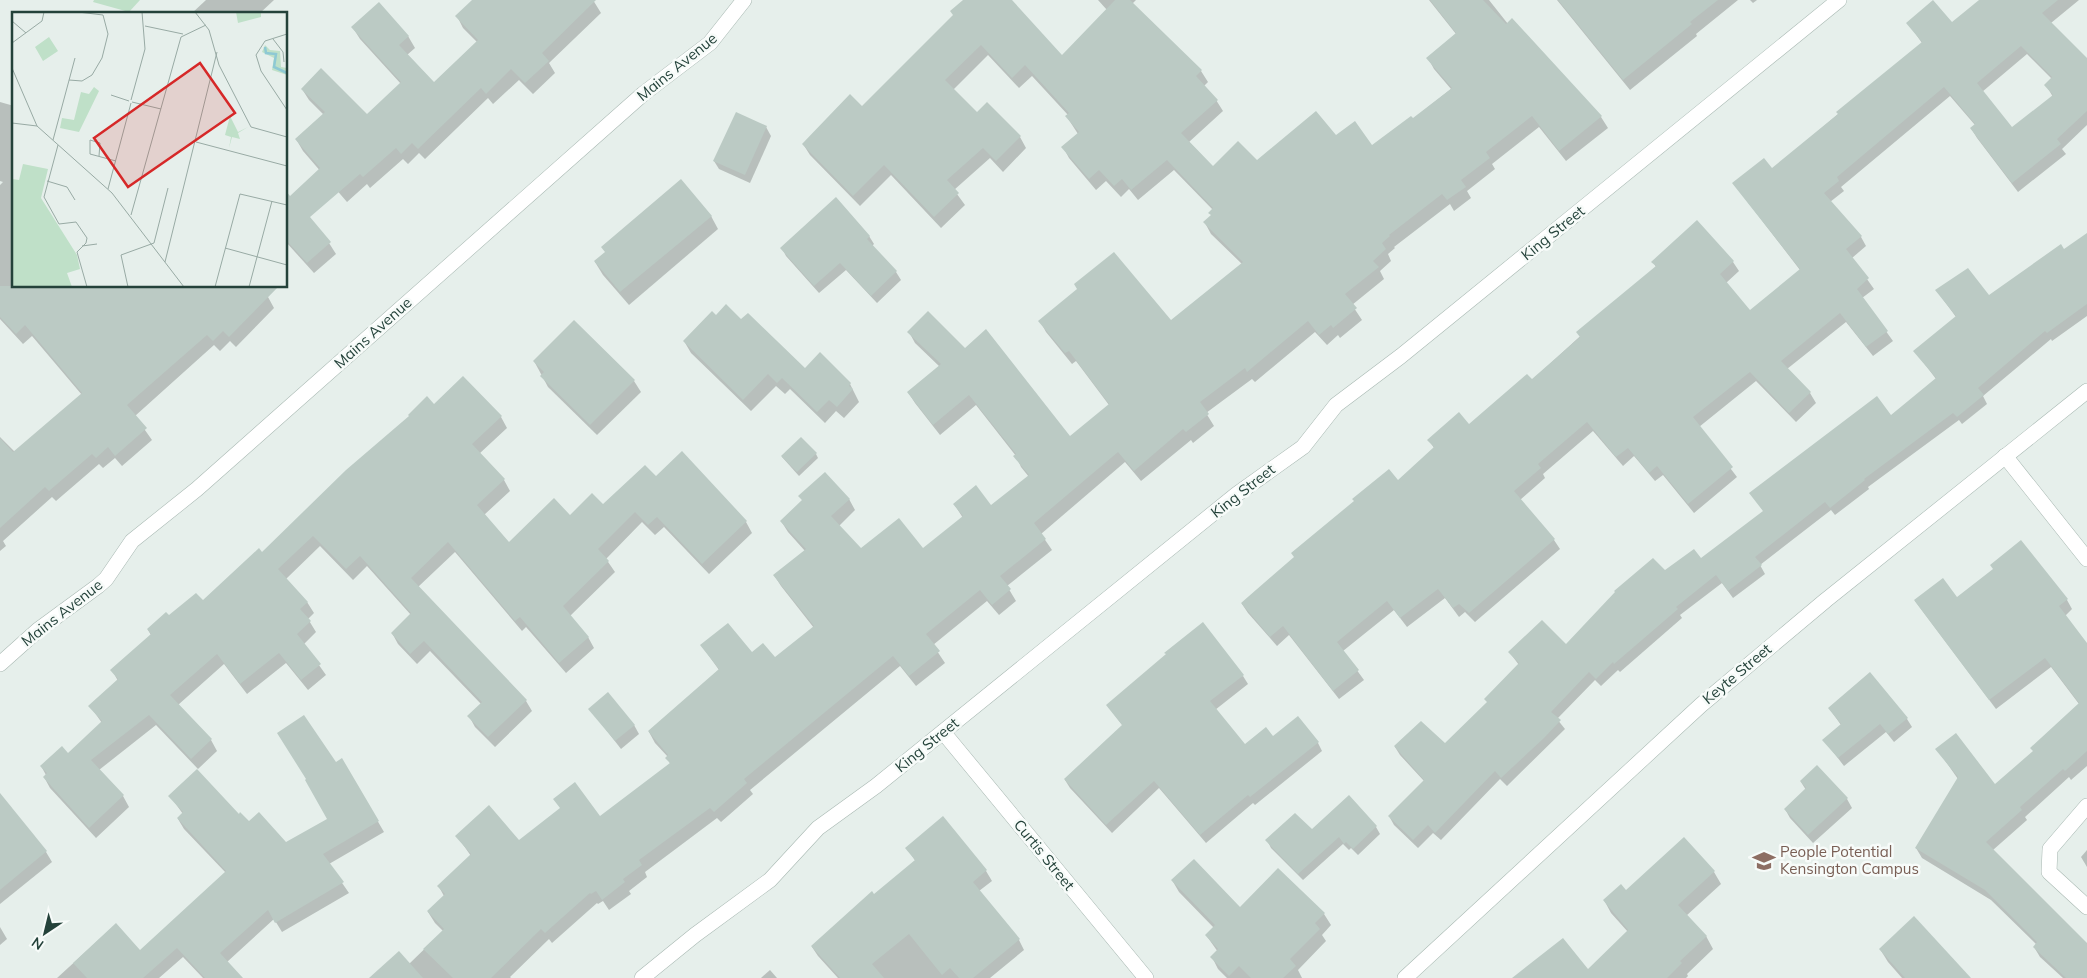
<svg xmlns="http://www.w3.org/2000/svg" width="2087" height="978" font-family="Mulish,sans-serif">
<rect width="100%" height="100%" fill="#e6efeb"/>
<!-- green -->
<path fill="#bfe0c8" d="M94 0H140L129 12 93 2Z"/>
<!-- shadow -->
<g fill="#0003" fill-rule="evenodd">
<path d="M206 0H274L259 14H191Z"/>
<path d="M474 0H593L601 13 549 63 555 73 533 94 519 80 493 104 488 98 425 159 419 153 408 164 403 159 370 188 367 184 347 202 303 151 296 139 324 115 309 100 302 89 367 116 401 84 360 39 353 28 408 36 415 48 407 55 434 83 477 42 463 28 457 16Z"/>
<path d="M964 0H1010L1062 57 1107 10 1098 0H1136L1132 4 1201 71 1208 82 1204 86 1216 100 1223 111 1189 142 1213 167 1257 162 1336 137 1372 147 1412 120 1451 89 1434 69 1428 58 1456 34 1429 0H1489L1508 24 1512 20 1601 117 1608 128 1566 161 1539 127 1492 164 1495 169 1467 191 1471 198 1454 211 1450 204 1394 247 1395 248 1388 254 1391 261 1380 271 1384 279 1352 305 1362 320 1340 338 1338 335 1327 345 1315 332 1255 382 1252 379 1206 413 1214 426 1193 443 1191 440 1141 481 1125 462 1041 534 1052 550 1007 586 1016 601 999 615 987 601 933 645 945 663 916 686 900 666 750 790 753 794 721 822 717 818 645 872 647 877 629 891 631 894 609 910 603 901 598 904 597 903 552 943 549 939 510 977 511 978H387L409 964 443 931 435 923 428 912 444 896 439 887 471 856 457 836 519 841 599 818 670 764 668 757 655 743 649 732 719 670 702 646 775 659 814 628 781 586 774 575 805 551 788 532 781 521 803 501 800 497 849 499 855 510 839 526 861 550H923L963 518 954 504 991 507 1029 477 1021 467 1016 456 976 405 940 435 915 403 908 392 940 367 915 343 909 332 965 349 1070 437 1109 405 1076 361 1072 364 1046 332 1040 321 1171 322 1242 264 1211 234 1205 223 1212 216 1213 210 1174 170 1138 200 1129 189 1121 197 1106 181 1096 190 1069 158 1063 147 1078 134 1067 117 1068 115 1032 76 1019 88 988 55 953 90 977 114 987 104 1020 137 1026 148 1003 172 990 158 954 190 965 205 941 228 891 175 860 206 810 155 803 144 862 107 954 15Z"/>
<path d="M1557 0H1738L1696 34 1697 36 1630 90Z"/>
<path d="M1750 0H1757L1753 3Z"/>
<path d="M1982 0H2079L2051 23 2087 59V125L2062 149 2066 154 2018 192 1977 138 1971 128 1975 125 1950 96 1841 187 1844 191 1830 202 1861 237 1866 246 1852 258 1874 289 1862 298 1893 341 1873 356 1846 322 1787 369 1810 393 1816 403 1796 422 1756 381 1699 427 1737 477 1694 513 1663 475 1655 481 1634 456 1623 466 1593 431 1543 474 1545 478 1520 500 1554 540 1560 549 1475 622 1465 612 1459 617 1445 598 1407 627 1394 610 1343 651 1364 680 1339 699 1289 635 1277 646 1248 613 1242 604 1397 482 1434 448 1429 440 1469 425 1531 381 1656 267 1653 262 1697 222 1733 262 1739 271 1726 283 1750 312 1800 270 1734 184 1772 170 1922 43 1908 23 1952 24ZM2027 54 2052 79 2046 85 2053 97 2011 129 1982 92Z"/>
<path d="M0 102 14 106V286L268 297 274 308 236 347 230 341 220 351 214 345 135 416 152 440 122 466 115 458 103 468 99 464 56 501 52 497 3 541 6 546 0 551V437L15 452 82 395 32 336 23 344 0 319V185L3 182 0 181Z"/>
<path d="M766 127 771 136 750 183 719 169 714 161Z"/>
<path d="M286 197 329 243 336 254 314 273 286 242Z"/>
<path d="M711 216 718 229 629 305 603 275 595 262Z"/>
<path d="M2087 234V316L2052 341 2051 339 1983 396 1987 404 1962 424 1959 420 1868 487 1869 489 1835 515 1831 510 1760 565 1765 574 1733 598 1722 583 1680 615 1682 618 1620 672 1618 670 1601 686 1595 680 1557 719 1565 729 1507 786 1500 779 1441 840 1433 833 1418 848 1394 825 1389 816 1424 781 1400 755 1395 747 1445 744 1488 703 1519 665 1510 653 1566 646 1664 572 1701 560 1764 512 1751 493 1890 417 1936 379 1915 351 1956 317 1942 298 1989 297 2064 251Z"/>
<path d="M869 236 874 244 872 246 896 272 901 280 877 303 846 270 819 293 786 256 782 248Z"/>
<path d="M716 317 741 321 805 370 850 384 859 402 844 418 836 411 825 423 790 389 785 394 776 386 751 411 691 353 684 341Z"/>
<path d="M574 321 634 381 641 392 597 435 548 387 534 361Z"/>
<path d="M434 406 501 417 507 428 479 454 504 480 510 491 484 515 509 544 570 517 603 506 656 477 746 522 752 533 709 574 664 527 655 535 642 522 606 559 615 572 570 616 588 637 594 648 566 673 526 627 522 631 455 552 418 587 526 701 532 711 495 747 475 727 469 716 481 704 430 651 417 664 398 644 392 633 411 615 367 566 353 580 320 546 286 579 307 602 314 613 308 619 316 632 304 644 326 675 308 690 286 663 247 694 224 664 178 705 211 740 217 751 198 769 156 725 99 770 123 796 129 807 96 838 50 788 44 777 46 775 41 766 68 754 102 723 90 706 118 681 112 670 151 635 148 630 169 617 203 602 262 554Z"/>
<path d="M816 454 818 458 799 476 782 457Z"/>
<path d="M2020 542 2067 600 2072 609 2065 616 2087 645V766L2071 780 2069 777 2025 817 2027 820 1993 850 2087 944V978H2063L2040 957 2034 947 2037 945 1991 900 1922 858 1916 848 1958 779 1937 749 1995 786 2034 752 2079 704 2051 667 1996 709 1915 601 1956 599 1994 570Z"/>
<path d="M1243 676 1248 684 1215 710 1245 746 1273 738 1318 743 1322 751 1255 805 1253 803 1206 843 1159 788 1112 833 1070 788 1065 780 1123 726 1107 705Z"/>
<path d="M1829 708 1907 719 1912 727 1894 742 1886 732 1844 766 1824 740 1841 725Z"/>
<path d="M590 709 634 725 639 734 621 749Z"/>
<path d="M342 760 384 832 329 864 349 893 282 932 274 919 227 962 238 978H203L183 957 159 978H57L115 925 140 952 226 873 184 829 178 819 183 814 170 796 239 816 286 844 329 819 335 763Z"/>
<path d="M1801 782 1847 799 1852 808 1813 843 1790 818 1785 809 1806 790Z"/>
<path d="M1349 797 1376 827 1380 834 1358 855 1351 848 1349 850 1343 844 1303 880 1271 848 1267 840 1312 831Z"/>
<path d="M9 806 46 852 52 862 0 904V814Z"/>
<path d="M943 818 986 871 992 881 979 891 1019 940 1024 950 990 978H838L818 956 812 947 916 862 907 848Z"/>
<path d="M1684 839 1714 872 1721 884 1686 916 1706 936 1713 949 1687 974 1688 976 1686 978H1625L1628 932 1611 913 1604 900 1626 892Z"/>
<path d="M2087 850V867L2081 857Z"/>
<path d="M1172 880 1240 909 1324 914 1331 925 1322 935 1326 941 1298 970 1302 978H1227L1218 969 1212 957 1218 952 1206 935 1214 928 1179 892Z"/>
<path d="M0 927 7 939 0 945Z"/>
<path d="M1880 949 1969 978H1902L1888 962Z"/>
<path d="M770 970 777 978H761Z"/>
</g>
<!-- building -->
<g fill="#bbcac4" fill-rule="evenodd">
<path d="M472 0H596L542 53 549 61 525 83 511 69 486 94 481 88 418 149 412 143 401 154 396 148 363 177 360 174 310 217 331 242 307 263 286 240V191L290 196 320 168 295 139 325 112 301 89 321 68 367 114 401 82 351 27 379 2 409 36 399 45 434 82 478 40 455 16Z"/>
<path d="M963 0H1012L1062 55 1115 0H1130L1202 70 1196 76 1218 100 1181 133 1213 166 1238 141 1257 160 1316 111 1336 135 1355 121 1372 145 1411 116 1413 118 1452 88 1426 58 1456 33 1430 0H1483L1506 24 1512 18 1602 116 1559 151 1532 116 1486 152 1490 158 1461 180 1466 187 1447 200 1442 194 1389 235 1390 236 1382 243 1386 249 1373 261 1379 267 1345 294 1357 308 1333 328 1331 325 1319 335 1308 321 1247 372 1245 368 1200 402 1209 414 1186 432 1183 429 1134 471 1118 452 1034 523 1046 539 1000 576 1011 589 992 605 980 590 926 634 940 651 909 676 893 656 744 779 747 783 714 812 710 808 639 860 642 865 623 879 625 882 602 900 596 891 591 894 590 893 545 933 541 929 491 978H453L423 949 444 929 427 911 445 894 437 886 471 854 455 836 489 805 519 840 560 808 553 799 575 782 600 816 670 763 665 758 668 755 648 731 719 669 700 645 728 623 752 652 763 643 775 657 814 626 773 575 806 549 780 521 802 500 798 496 825 472 850 499 831 516 861 548 899 518 923 548 963 516 953 504 976 485 991 505 1029 475 1013 456 1016 454 969 395 933 425 907 392 941 364 907 332 928 311 965 348 986 329 1070 436 1109 404 1069 351 1065 353 1038 321 1077 289 1074 284 1114 252 1171 320 1243 262 1203 222 1211 215 1208 213 1213 208 1167 160 1131 190 1122 179 1114 186 1099 170 1089 179 1061 147 1079 132 1065 116 1069 113 1025 65 1012 78 981 45 945 80 977 112 987 102 1021 136 996 161 983 148 947 180 959 193 934 217 884 165 853 196 802 144 850 94 862 106 953 15 950 11Z"/>
<path d="M1558 0H1718L1690 22 1692 24 1623 80Z"/>
<path d="M1933 0 1952 22 1979 0H2058L2042 13 2087 58V111L2057 139 2061 144 2012 183 1970 128 1975 124 1944 87 1837 177 1839 181 1824 193 1862 236 1846 249 1869 278 1857 289 1888 331 1866 347 1840 313 1781 361 1811 392 1789 413 1750 372 1693 417 1733 467 1688 504 1657 466 1649 473 1628 448 1616 457 1587 422 1538 464 1541 468 1514 491 1555 539 1469 613 1459 604 1453 608 1438 589 1400 618 1387 601 1337 642 1359 670 1333 691 1283 626 1270 637 1241 603 1294 557 1291 553 1354 501 1352 499 1389 469 1398 480 1434 447 1427 440 1459 412 1469 424 1527 374 1532 379 1580 337 1576 332 1656 266 1651 262 1697 220 1734 261 1720 274 1750 310 1800 269 1732 183 1764 158 1772 168 1838 114 1836 112 1922 42 1906 23ZM2021 46 2052 77 2044 85 2053 95 2012 127 1977 83Z"/>
<path d="M736 112 767 126 745 175 713 161Z"/>
<path d="M681 179 712 216 620 292 594 261 605 252 601 247Z"/>
<path d="M836 197 870 236 867 239 897 271 871 296 840 263 814 286 780 248Z"/>
<path d="M2087 233V304L2047 333 2045 331 1978 388 1984 395 1957 417 1953 413 1864 479 1865 480 1830 508 1825 502 1755 557 1762 565 1728 591 1716 575 1676 607 1678 609 1614 664 1613 662 1596 679 1589 672 1551 712 1561 720 1544 738 1501 778 1495 771 1435 833 1428 825 1413 840 1388 816 1424 780 1394 746 1421 721 1445 743 1487 702 1484 699 1519 663 1508 652 1542 620 1566 644 1615 592 1614 591 1653 558 1665 570 1694 549 1701 558 1763 511 1749 493 1877 396 1891 415 1936 378 1913 351 1956 316 1935 290 1968 268 1989 295 2061 244 2064 249Z"/>
<path d="M0 286H279L229 337 223 331 213 341 207 335 127 405 147 428 115 456 108 447 96 458 92 454 49 491 45 487 0 528V438L13 452 82 393 25 325 16 334 0 317Z"/>
<path d="M726 304 741 319 748 313 805 368 820 352 851 383 849 386 853 389 837 407 829 400 817 412 782 378 777 383 768 374 743 400 683 341 712 311 716 315Z"/>
<path d="M574 320 635 380 590 425 540 376 544 372 533 361Z"/>
<path d="M463 376 502 416 472 444 505 479 477 505 509 542 554 498 570 515 592 493 603 504 645 465 656 476 682 451 747 521 702 564 657 517 648 525 635 512 598 549 609 561 563 606 589 637 559 663 520 617 515 621 448 542 411 578 527 700 488 737 467 716 482 702 424 641 410 654 391 633 411 613 360 556 346 569 313 536 278 569 308 602 300 609 311 621 297 634 321 664 301 680 279 653 240 684 217 654 170 695 212 739 191 759 149 715 91 760 124 795 89 828 43 777 47 773 40 766 62 746 68 753 102 721 88 706 118 679 110 670 151 634 147 629 166 612 169 615 196 593 203 600 259 548 262 552 346 470 409 416 408 415 427 396 434 404Z"/>
<path d="M801 437 817 453 797 472 781 456Z"/>
<path d="M2021 540 2068 599 2059 606 2087 643V751L2065 771 2063 769 2020 807 2022 810 1986 842 2087 943V978H2066L2033 947 2037 942 1985 890 1915 848 1958 777 1935 749 1956 733 1995 784 2033 751 2030 748 2079 703 2045 658 1989 700 1914 600 1943 578 1957 597 1993 569 1990 565Z"/>
<path d="M1203 622 1244 675 1210 701 1245 744 1266 727 1273 736 1298 716 1319 742 1250 797 1248 795 1200 835 1154 781 1106 825 1064 779 1122 725 1106 705 1166 654 1164 653Z"/>
<path d="M1870 672 1908 718 1888 734 1880 724 1838 758 1822 740 1841 724 1828 708Z"/>
<path d="M608 692 635 725 615 741 588 709Z"/>
<path d="M304 715 336 762 342 758 379 821 323 854 344 882 275 923 268 910 220 953 243 978H205L177 948 143 978H87L73 963 116 923 140 950 226 871 177 818 183 812 168 796 197 769 239 814 240 812 249 821 259 812 286 842 327 819 305 780 306 779 277 733Z"/>
<path d="M1817 765 1848 798 1808 835 1784 809 1806 788 1800 781Z"/>
<path d="M0 793 47 851 0 890Z"/>
<path d="M1349 795 1377 826 1353 849 1346 842 1344 844 1339 837 1298 874 1265 840 1295 813 1312 829Z"/>
<path d="M943 816 987 870 973 882 1020 939 973 978H959L950 968 942 975 909 934 872 964 884 978H840L811 946 872 891 874 894 915 860 905 848Z"/>
<path d="M1684 837 1715 871 1678 905 1707 936 1680 961 1682 963 1667 978H1512L1563 938 1588 969 1628 930 1603 900 1621 884 1626 890Z"/>
<path d="M1194 859 1240 907 1278 868 1325 913 1315 923 1320 929 1290 959 1296 966 1283 978H1251L1239 966 1229 976 1210 957 1218 949 1205 935 1215 925 1171 880Z"/>
<path d="M1914 916 1971 978H1905L1879 949Z"/>
<path d="M399 951 423 978H369Z"/>
</g>
<g fill="none" stroke-linecap="round" stroke-linejoin="round">
<defs>
<g id="minor">
<path d="M2005 456 2087 559"/>
<path d="M0 664 38 630 98 586 106 579 132 541 197 489 643 94 710 43 744 0"/>
<path d="M943 732 1146 978"/>
<path d="M2087 806 2050 849 2049 872 2087 907"/>
<path d="M642 978 695 935 770 880 818 828 876 786 1237 494 1303 447 1336 405 1401 356 1839 0"/>
<path d="M1405 978 1701 705 1826 600 2087 391"/>
</g>
</defs>
<!-- minor casing -->
<use href="#minor" stroke="#a8b8b2" stroke-width="16"/>
<!-- minor -->
<use href="#minor" stroke="#fff" stroke-width="15"/>
</g>
<!-- icons -->
<defs>
<symbol id="university-bare" viewBox="-9 -9 18 18"><path d="M0-5L7-2L0 1L-7-2ZM-4 1L0 2.5L4 1V4Q0 6-4 4Z" fill="#8d6e63" stroke="#f7fbf9" stroke-width="2.5" paint-order="stroke"/></symbol>
</defs>
<g fill-rule="evenodd">
<use href="#university-bare" x="1748" y="845" width="32" height="32"/>
</g>
<g text-anchor="middle" stroke-width="5" stroke-linejoin="round" paint-order="stroke">
<!-- street labels -->
<g font-size="15" fill="#24423a" stroke="#f7fbf9">
<text transform="translate(677 67) rotate(-39)" y="5">Mains Avenue</text>
<text transform="translate(1553 233) rotate(-39)" y="5">King Street</text>
<text transform="translate(373 333) rotate(-42)" y="5">Mains Avenue</text>
<text transform="translate(1243 491) rotate(-38)" y="5">King Street</text>
<text transform="translate(62 613) rotate(-38)" y="5">Mains Avenue</text>
<text transform="translate(1737 674) rotate(-40)" y="5">Keyte Street</text>
<text transform="translate(927 745) rotate(-39)" y="5">King Street</text>
<text transform="translate(1044 855) rotate(51)" y="5">Curtis Street</text>
</g>
<!-- education labels -->
<g font-size="15" fill="#785e54" stroke="#f7fbf9" text-anchor="start">
<text x="1780" y="857">People Potential<tspan x="1780" dy="17">Kensington Campus</tspan></text>
</g>
</g>
<!-- overview -->
<g transform="translate(12 12)">
<rect width="275" height="275" fill="#e6efeb"/>
<path d="M224 0H249V5L226 11ZM37 25 46 39 31 49 23 35ZM253 33 258 38 268 39 269 55 275 56V63L260 58 262 46 250 40ZM82 75 87 79 67 120 48 116 50 106 62 108 69 80 77 82ZM218 104 226 120 236 115 226 121 228 127 220 125 217 136 219 125 213 123ZM11 152 36 157 29 186 65 243 68 257 55 261 60 275H0V167L7 168Z" fill="#bfe0c8"/>
<path fill="none" stroke="#8ec9d4" stroke-width="2.5" d="M253 35 254 41 264 42 262 55 275 61"/>
<path fill="none" stroke="#98aaa4" stroke-width="1" d="M183 0 197 18 207 53 239 115 275 125M0 9 14 21M133 14 171 22M275 22 253 29 244 43 249 59 275 98M261 27 271 40 272 50M0 31 30 9 32 0M0 56 25 114 100 181 172 275M57 68 70 69 80 63 90 46 96 22 91 3 66 0M99 83 117 89M119 88 133 37 130 0M120 90 149 97M0 111 25 114M41 128 63 46M184 130 275 154M46 133 32 185 47 212 64 210 75 226 74 231 65 240 75 275M87 144 88 131 78 128V142L104 149M35 169 55 175 63 188M96 177 119 91M119 203 169 25 194 13M70 234 85 232M213 236 275 253M153 250 205 40M116 275 109 243 142 231 156 176M203 275 228 182 275 193M237 275 260 189"/>
<path fill="#d62828" fill-opacity="0.15" stroke="#d62828" stroke-width="2.5" d="M188 51 223 101 116 175 82 126Z"/>
<rect width="275" height="275" fill="none" stroke="#24423a" stroke-width="2.5"/>
</g>
<!-- north arrow -->
<g transform="translate(45 933) rotate(215)" stroke="#f7fbf9" stroke-width="4" paint-order="stroke">
<path d="M0-4L9 19L0 12L-9 19Z" fill="#24423a"/>
<text y="-8" font-size="14" font-weight="bold" text-anchor="middle" fill="#24423a">N</text>
</g>
</svg>
